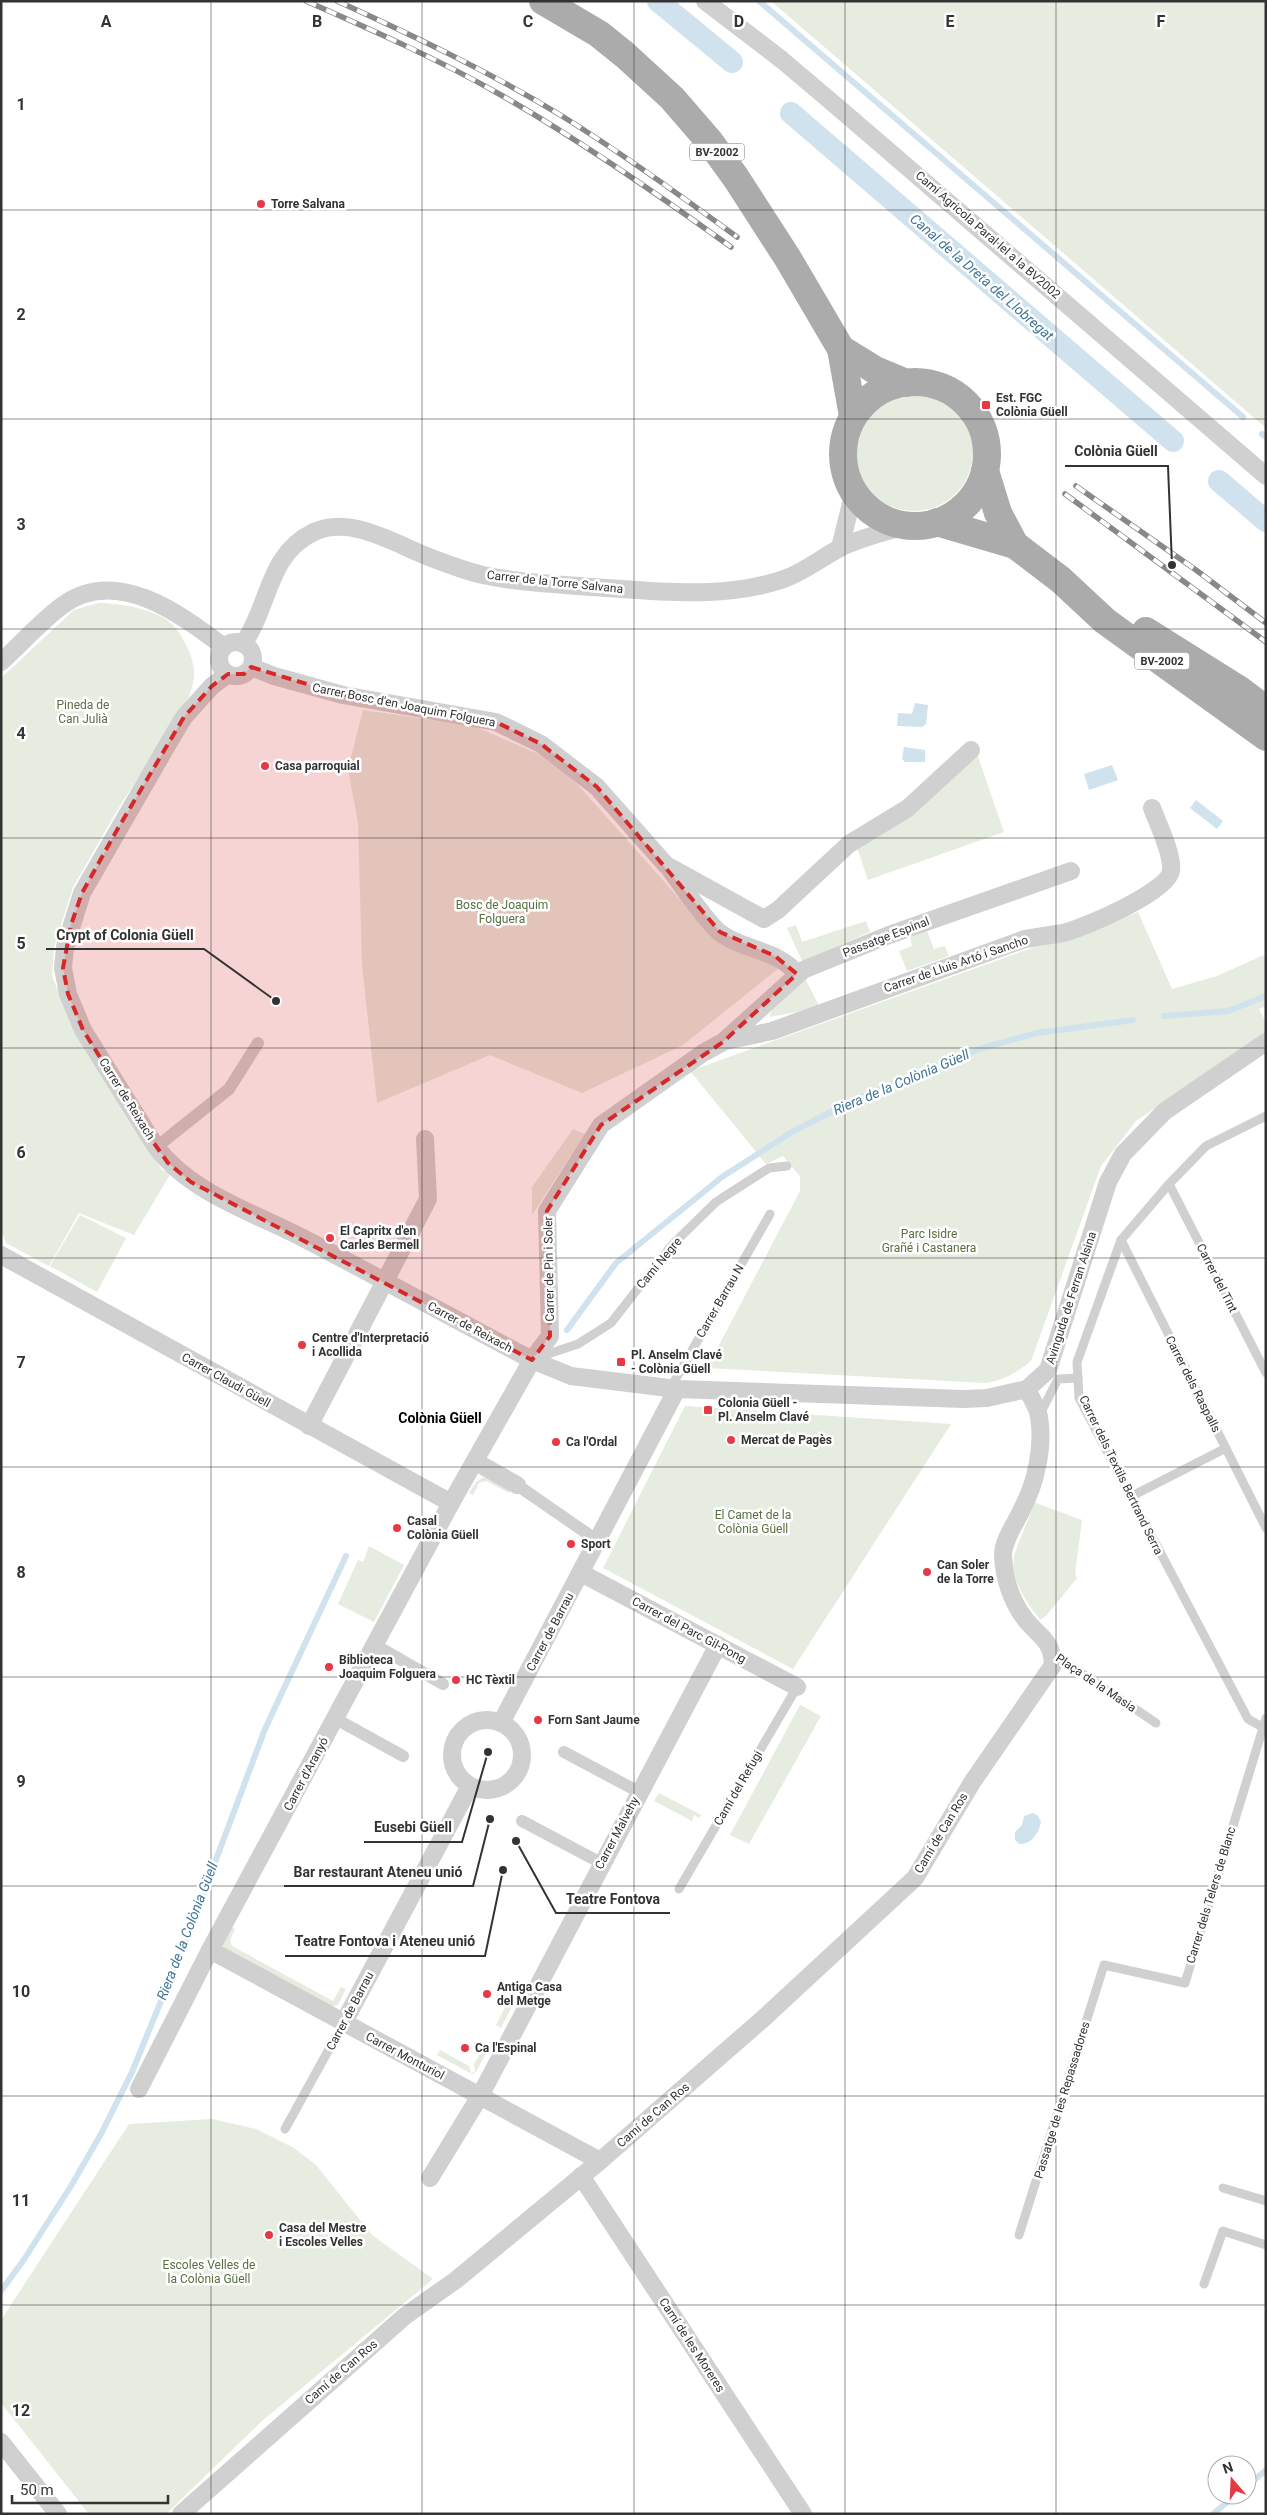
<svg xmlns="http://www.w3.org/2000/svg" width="1267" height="2515" font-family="Roboto,sans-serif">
<rect width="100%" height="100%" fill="#fff"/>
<!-- green -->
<g fill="#e6ecdf">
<path d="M771 1H1266V428Z"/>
<circle cx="914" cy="452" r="59"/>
<path d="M98 603C120 603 158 609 174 626 180 632 184 641 188 649 196 667 196 678 189 697L118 809 73 887 54 947 52 976 71 1023 162 1170 171 1173 134 1235 79 1213 49 1266 6 1243 1 1230V678L74 610Z"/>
<path d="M363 710 474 726 552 760 570 776 717 941 779 968 683 1045 582 1093 490 1055 377 1103 362 965 358 823 348 769Z"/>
<path d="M976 751 1004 832 868 880 856 845Z"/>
<path d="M1138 912 1172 989 1217 976 1266 954V1006L1259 1009 1266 1022V1035L1136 1121 1101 1166 1031 1361C1016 1373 1004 1380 986 1383L707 1368 800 1191V1176L783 1156 766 1164 690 1071 1057 939 1074 938Z"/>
<path d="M866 921 870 932 820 954 804 965 787 928 796 925 802 942Z"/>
<path d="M927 931 934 949 945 946 949 956 907 971 899 951 912 946 910 937Z"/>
<path d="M804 976 820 1008 769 1017 776 1001Z"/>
<path d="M573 1129 585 1134 532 1215V1187Z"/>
<path d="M80 1215 126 1238 97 1292 50 1266Z"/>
<path d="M685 1406 951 1424 793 1669 603 1568Z"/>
<path d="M484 1477 509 1490V1493L486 1481 479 1483 473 1495 469 1493 476 1482Z"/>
<path d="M1033 1502 1082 1520 1075 1574 1077 1578 1046 1616 1040 1620C1026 1601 1008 1577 1015 1553 1020 1536 1030 1520 1033 1502Z"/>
<path d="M369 1546 404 1565 374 1622 338 1604 358 1560 363 1562Z"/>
<path d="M800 1705 821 1716 749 1844 730 1835Z"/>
<path d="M659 1793 701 1815 699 1818 694 1815 692 1821 654 1801Z"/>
<path d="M230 1926 235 1929 230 1940 232 1946 333 2001 341 1987 346 1989 338 2005 331 2007 224 1948 222 1943Z"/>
<path d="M516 1986 521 1989 501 2028 496 2025Z"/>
<path d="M440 2050 469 2066 471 2073 475 2071 474 2064 481 2052 485 2055 476 2072 472 2074 437 2055Z"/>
<path d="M212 2119 256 2129 294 2148 316 2165 372 2235 433 2279 262 2421 166 2514H89L1 2403V2320L129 2124Z"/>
</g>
<!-- water -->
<g fill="#cfe2ee">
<path d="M915 703 928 705 926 724 922 727 897 726 898 713 912 714Z"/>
<path d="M904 747 925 750V762H905L902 759Z"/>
<path d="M1112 765 1118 780 1089 790 1084 774Z"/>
<path d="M1196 800 1223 821 1217 829 1190 808Z"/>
<path d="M1033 1813 1038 1816 1041 1822C1039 1832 1032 1845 1019 1844L1015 1840V1832L1022 1825 1024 1816Z"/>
</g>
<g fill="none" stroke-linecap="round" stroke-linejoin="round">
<!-- stream -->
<g stroke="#cfe2ee" stroke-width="6">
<path d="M759 1 1243 417"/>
<path d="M1262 434 1266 437"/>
<path d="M1164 1016 1228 1011 1266 996"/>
<path d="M567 1330 616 1263 722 1177 792 1132 858 1098 982 1048 1037 1033 1133 1020"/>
<path d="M1 2291 23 2261 71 2186 101 2134 132 2072 184 1945 265 1729 346 1556"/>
<path d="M1247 2486 1266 2470"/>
<path d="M1213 2514 1236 2495"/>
</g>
<!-- canal -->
<g stroke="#cfe2ee" stroke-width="22">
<path d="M658 1 732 62"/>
<path d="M791 113 1173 441"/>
<path d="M1219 481 1266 521"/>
</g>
<!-- service -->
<g stroke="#d0d0d0" stroke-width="9">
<path d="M1266 1116 1206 1146 1169 1184 1121 1240 1077 1362 1079 1398 1248 1719 1266 1729"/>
<path d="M1169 1184 1266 1373"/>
<path d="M1121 1240 1266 1528"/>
<path d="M536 1358 578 1344 611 1323 672 1245 716 1202 769 1168 787 1166"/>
<path d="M671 1387 770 1214"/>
<path d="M1040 1414 1058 1379 1078 1378"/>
<path d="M1130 1497 1226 1448"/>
<path d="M1053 1654 1156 1723"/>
<path d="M679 1889 797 1687"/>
<path d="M285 2129 344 2022"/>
<path d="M1223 2188 1266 2201"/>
<path d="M1019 2235 1104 1965 1185 1983 1266 1718"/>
<path d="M1204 2284 1223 2231 1266 2245"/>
</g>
<!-- pedestrian -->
<g stroke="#d0d0d0" stroke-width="12">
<path d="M164 1141 229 1089 258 1043"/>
<path d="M517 1485 598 1541"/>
<path d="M375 1645 443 1684"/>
<path d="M336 1719 403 1756"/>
<path d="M564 1752 639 1792"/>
<path d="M522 1821 601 1863"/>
</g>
<!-- minor -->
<g stroke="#d0d0d0" stroke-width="18">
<path d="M705 1 782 60 841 110 1266 476"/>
<path d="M840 548 854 491"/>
<circle cx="236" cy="659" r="17"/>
<path d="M243 644C270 606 267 554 314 532 351 515 395 544 429 557 447 564 465 571 483 575 519 583 556 584 592 587 655 591 723 600 784 579 804 572 821 558 840 548 859 538 884 533 904 526"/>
<path d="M1 662C21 644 41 621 63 605 117 566 180 614 224 647"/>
<path d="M251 667 274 676 343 695 496 722 541 744 597 787 666 865 764 919 778 910 849 844 908 808 971 750"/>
<path d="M228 674 212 686 184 717 165 749 82 893 65 947 63 968 68 994 83 1030 156 1147C192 1194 253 1212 303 1238 380 1278 456 1320 532 1360L571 1376 677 1389 964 1399 987 1398 1027 1389 1048 1370 1108 1182 1123 1154 1165 1111 1266 1042"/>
<path d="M671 871C683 887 705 920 719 932 743 951 778 949 797 974"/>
<path d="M725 1041 772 1031 1025 939C1037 937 1051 935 1063 933 1084 928 1168 892 1171 871 1173 854 1158 824 1152 808"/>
<path d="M1 1255 451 1503"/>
<path d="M309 1426 428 1199 425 1139"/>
<path d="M476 1462 517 1485"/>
<path d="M581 1573 797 1687"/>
<circle cx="487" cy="1755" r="35"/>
<path d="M501 1723 677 1389"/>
<path d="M210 1950 600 2161"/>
<path d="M344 2022 470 1786"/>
<path d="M139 2089 210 1950 451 1503 532 1360 550 1336 547 1211 601 1125 703 1053 723 1042 803 970 889 935 1071 871"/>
<path d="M581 2176 803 2514"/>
<path d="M430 2178 480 2096 718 1645"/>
<path d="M1 2442 58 2514"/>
<path d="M181 2514 405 2316 456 2280 600 2161 765 2017 915 1878 973 1781 1053 1665C1052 1639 1039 1637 1025 1619 1011 1601 1004 1577 1003 1555 1003 1540 1016 1523 1022 1509 1036 1483 1044 1446 1039 1417 1038 1408 1031 1398 1027 1389"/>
</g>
<!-- primary -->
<g stroke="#ababab" stroke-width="28">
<path d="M543 1 599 34 625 55 672 98 710 142 736 178 787 257 841 349 853 416"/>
<path d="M841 349 875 370 906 383"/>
<circle cx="915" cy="454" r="72"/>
<path d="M985 471 998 513 1015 545"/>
<path d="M937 522 1015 545 1061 580 1105 621 1266 737"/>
<path d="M1146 631 1240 690 1266 710"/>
</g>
<defs>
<g id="rail">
<path d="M306 1C372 30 438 59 501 95 581 141 656 193 731 247"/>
<path d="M337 1C414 36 490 72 562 116 623 154 680 195 737 237"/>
<path d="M1076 486 1196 570 1266 623"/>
<path d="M1065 494 1266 642"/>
</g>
</defs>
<!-- rail casing -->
<use href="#rail" stroke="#888" stroke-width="5.5"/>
<!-- rail -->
<use href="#rail" stroke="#fff" stroke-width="4" stroke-dasharray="11" stroke-linecap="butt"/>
</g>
<!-- marked area -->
<path fill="#d62828" fill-opacity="0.2" stroke="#d62828" stroke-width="4" stroke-dasharray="10 6" stroke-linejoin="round" d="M251 667 343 695 496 722 541 744 597 787 720 932 775 956 797 974 723 1042 601 1125 547 1211 550 1336 532 1360 191 1182 168 1163 149 1136 83 1030 68 994 63 968 71 925 82 893 117 830 184 717 212 686 228 674H244Z"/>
<!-- grid -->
<path fill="none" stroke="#333" stroke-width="1" stroke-opacity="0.55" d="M211 1V2514M422 1V2514M634 1V2514M845 1V2514M1056 1V2514M1 210H1266M1 419H1266M1 629H1266M1 838H1266M1 1048H1266M1 1258H1266M1 1467H1266M1 1677H1266M1 1886H1266M1 2096H1266M1 2305H1266"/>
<!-- markers -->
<g fill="#e63946" stroke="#fff" stroke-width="2">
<circle cx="261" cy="204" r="5"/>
<rect x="981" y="400" width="10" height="10" rx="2.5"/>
<circle cx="265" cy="766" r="5"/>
<circle cx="330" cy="1238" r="5"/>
<circle cx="302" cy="1345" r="5"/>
<rect x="616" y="1357" width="10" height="10" rx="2.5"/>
<rect x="703" y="1405" width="10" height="10" rx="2.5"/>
<circle cx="731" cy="1440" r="5"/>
<circle cx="556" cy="1442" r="5"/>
<circle cx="397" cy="1528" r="5"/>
<circle cx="571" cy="1544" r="5"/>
<circle cx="927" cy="1572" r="5"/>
<circle cx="329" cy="1667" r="5"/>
<circle cx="456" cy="1680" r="5"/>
<circle cx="538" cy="1720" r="5"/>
<circle cx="487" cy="1994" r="5"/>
<circle cx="465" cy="2048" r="5"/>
<circle cx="269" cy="2235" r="5"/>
</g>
<g text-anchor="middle" stroke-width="5" stroke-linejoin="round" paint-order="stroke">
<!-- shield labels -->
<g fill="#fff" stroke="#707070" stroke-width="1">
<rect x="689.5" y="143.5" width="55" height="17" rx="4"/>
<rect x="1134.5" y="652.5" width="55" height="17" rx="4"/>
</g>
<g font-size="11" font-weight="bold" fill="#333">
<text x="717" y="156">BV-2002</text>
<text x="1162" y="665">BV-2002</text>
</g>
<!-- poi labels -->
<g font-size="12" font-weight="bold" fill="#333" stroke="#fff" text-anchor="start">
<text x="271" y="208">Torre Salvana</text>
<text x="996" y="402">Est. FGC<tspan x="996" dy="14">Colònia Güell</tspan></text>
<text x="275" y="770">Casa parroquial</text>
<text x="340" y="1235">El Capritx d'en<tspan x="340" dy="14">Carles Bermell</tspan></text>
<text x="312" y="1342">Centre d'Interpretació<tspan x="312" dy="14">i Acollida</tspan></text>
<text x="631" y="1359">Pl. Anselm Clavé<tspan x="631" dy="14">- Colònia Güell</tspan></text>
<text x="718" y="1407">Colonia Güell -<tspan x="718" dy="14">Pl. Anselm Clavé</tspan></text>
<text x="741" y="1444">Mercat de Pagès</text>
<text x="566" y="1446">Ca l'Ordal</text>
<text x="407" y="1525">Casal<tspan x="407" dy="14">Colònia Güell</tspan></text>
<text x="581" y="1548">Sport</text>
<text x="937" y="1569">Can Soler<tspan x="937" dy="14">de la Torre</tspan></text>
<text x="339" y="1664">Biblioteca<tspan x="339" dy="14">Joaquim Folguera</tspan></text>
<text x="466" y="1684">HC Tèxtil</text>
<text x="548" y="1724">Forn Sant Jaume</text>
<text x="497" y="1991">Antiga Casa<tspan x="497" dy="14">del Metge</tspan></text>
<text x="475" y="2052">Ca l'Espinal</text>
<text x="279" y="2232">Casa del Mestre<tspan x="279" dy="14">i Escoles Velles</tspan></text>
</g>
<!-- street labels -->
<g font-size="12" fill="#333" stroke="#fff">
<text transform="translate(988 235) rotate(41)" y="4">Camí Agricola Paral·lel a la BV2002</text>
<text transform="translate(555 582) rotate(6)" y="4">Carrer de la Torre Salvana</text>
<text transform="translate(404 705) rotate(11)" y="4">Carrer Bosc d'en Joaquim Folguera</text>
<text transform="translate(886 937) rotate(-21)" y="4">Passatge Espinal</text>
<text transform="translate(956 964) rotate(-19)" y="4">Carrer de Lluis Artó i Sancho</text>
<text transform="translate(127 1099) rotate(58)" y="4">Carrer de Reixach</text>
<text transform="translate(659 1263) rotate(-50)" y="4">Camí Negre</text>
<text transform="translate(549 1269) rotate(-91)" y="4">Carrer de Pin i Soler</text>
<text transform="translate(1217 1278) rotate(63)" y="4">Carrer del Tint</text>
<text transform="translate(1071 1298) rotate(-72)" y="4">Avinguda de Ferran Alsina</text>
<text transform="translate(720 1301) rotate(-60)" y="4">Carrer Barrau N</text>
<text transform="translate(470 1327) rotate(28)" y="4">Carrer de Reixach</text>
<text transform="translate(226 1380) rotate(29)" y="4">Carrer Claudi Güell</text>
<text transform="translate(1193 1384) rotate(63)" y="4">Carrer dels Raspalls</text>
<text transform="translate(1121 1475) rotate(64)" y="4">Carrer dels Textils Bertrand Serra</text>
<text transform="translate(689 1630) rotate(28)" y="4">Carrer del Parc Gil-Pong</text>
<text transform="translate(550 1632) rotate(-62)" y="4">Carrer de Barrau</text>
<text transform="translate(1096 1683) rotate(34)" y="4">Plaça de la Masia</text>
<text transform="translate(306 1774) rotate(-62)" y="4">Carrer d'Aranyó</text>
<text transform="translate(738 1788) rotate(-60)" y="4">Camí del Refugi</text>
<text transform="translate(617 1833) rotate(-62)" y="4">Carrer Malvehy</text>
<text transform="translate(941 1833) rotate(-59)" y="4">Camí de Can Ros</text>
<text transform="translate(1211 1895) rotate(-73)" y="4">Carrer dels Telers de Blanc</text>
<text transform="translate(350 2011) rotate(-62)" y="4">Carrer de Barrau</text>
<text transform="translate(405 2056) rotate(28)" y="4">Carrer Monturiol</text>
<text transform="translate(1062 2100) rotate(-73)" y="4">Passatge de les Repassadores</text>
<text transform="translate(653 2115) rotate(-41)" y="4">Camí de Can Ros</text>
<text transform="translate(692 2345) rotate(57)" y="4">Camí de les Moreres</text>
<text transform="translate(341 2372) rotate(-41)" y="4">Camí de Can Ros</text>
</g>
<!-- park labels -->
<g font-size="12" fill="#56703f" stroke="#fff">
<text x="83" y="709">Pineda de<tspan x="83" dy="14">Can Julià</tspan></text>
<text x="502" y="909">Bosc de Joaquim<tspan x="502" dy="14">Folguera</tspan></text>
<text x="929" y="1238">Parc Isidre<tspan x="929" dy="14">Grañé i Castanera</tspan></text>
<text x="753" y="1519">El Camet de la<tspan x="753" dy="14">Colònia Güell</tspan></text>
<text x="209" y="2269">Escoles Velles de<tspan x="209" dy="14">la Colònia Güell</tspan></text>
</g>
<!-- water labels -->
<g font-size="14" font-style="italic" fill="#3f7597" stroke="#fff">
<text transform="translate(982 277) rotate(41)" y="5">Canal de la Dreta del Llobregat</text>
<text transform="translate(901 1082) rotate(-23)" y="5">Riera de la Colònia Güell</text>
<text transform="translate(187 1931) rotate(-69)" y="5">Riera de la Colònia Güell</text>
</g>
<!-- neighbourhood labels -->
<g font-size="14" font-weight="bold" fill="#000" stroke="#fff">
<text x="440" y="1423">Colònia Güell</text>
</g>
</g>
<g font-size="16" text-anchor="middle" font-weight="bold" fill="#333" stroke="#fff" stroke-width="5" stroke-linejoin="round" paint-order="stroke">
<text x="106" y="27">A</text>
<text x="317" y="27">B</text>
<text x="528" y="27">C</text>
<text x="739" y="27">D</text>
<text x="950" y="27">E</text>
<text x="1161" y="27">F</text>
<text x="21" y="110">1</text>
<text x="21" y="320">2</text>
<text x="21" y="530">3</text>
<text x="21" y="739">4</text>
<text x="21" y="949">5</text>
<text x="21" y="1158">6</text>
<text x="21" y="1368">7</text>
<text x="21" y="1578">8</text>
<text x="21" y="1787">9</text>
<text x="21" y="1997">10</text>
<text x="21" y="2206">11</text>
<text x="21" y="2416">12</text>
</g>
<!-- callouts -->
<path fill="none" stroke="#333" stroke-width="2" d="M1172 565L1168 466H1065M276 1001L204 949H46M488 1752L462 1842H364M490 1819L473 1886H284M516 1841L556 1913H670M503 1870L485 1956H285"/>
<g fill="#333" stroke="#fff" stroke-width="2">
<circle cx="1172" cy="565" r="5"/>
<circle cx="276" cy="1001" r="5"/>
<circle cx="488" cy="1752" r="5"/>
<circle cx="490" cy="1819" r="5"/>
<circle cx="516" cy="1841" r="5"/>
<circle cx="503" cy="1870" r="5"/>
</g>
<g font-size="14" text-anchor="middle" font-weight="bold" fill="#333" stroke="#fff" stroke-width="5" stroke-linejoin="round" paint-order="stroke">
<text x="1116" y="456">Colònia Güell</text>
<text x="125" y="940">Crypt of Colonia Güell</text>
<text x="413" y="1832">Eusebi Güell</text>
<text x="378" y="1877">Bar restaurant Ateneu unió</text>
<text x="613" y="1904">Teatre Fontova</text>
<text x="385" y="1946">Teatre Fontova i Ateneu unió</text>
</g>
<!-- border -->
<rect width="1267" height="2515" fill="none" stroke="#333333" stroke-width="5"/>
<!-- north arrow -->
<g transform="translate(1232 2480) rotate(341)"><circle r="24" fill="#ffffff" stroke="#adadad"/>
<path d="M0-4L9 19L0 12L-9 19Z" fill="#e63946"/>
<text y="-8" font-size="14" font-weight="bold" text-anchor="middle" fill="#333333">N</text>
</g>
<!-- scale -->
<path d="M12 2495v8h156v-8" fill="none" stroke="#333333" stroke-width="2.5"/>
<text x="20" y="2495" font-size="15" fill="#333333" stroke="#ffffff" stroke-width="4" paint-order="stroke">50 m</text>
</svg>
